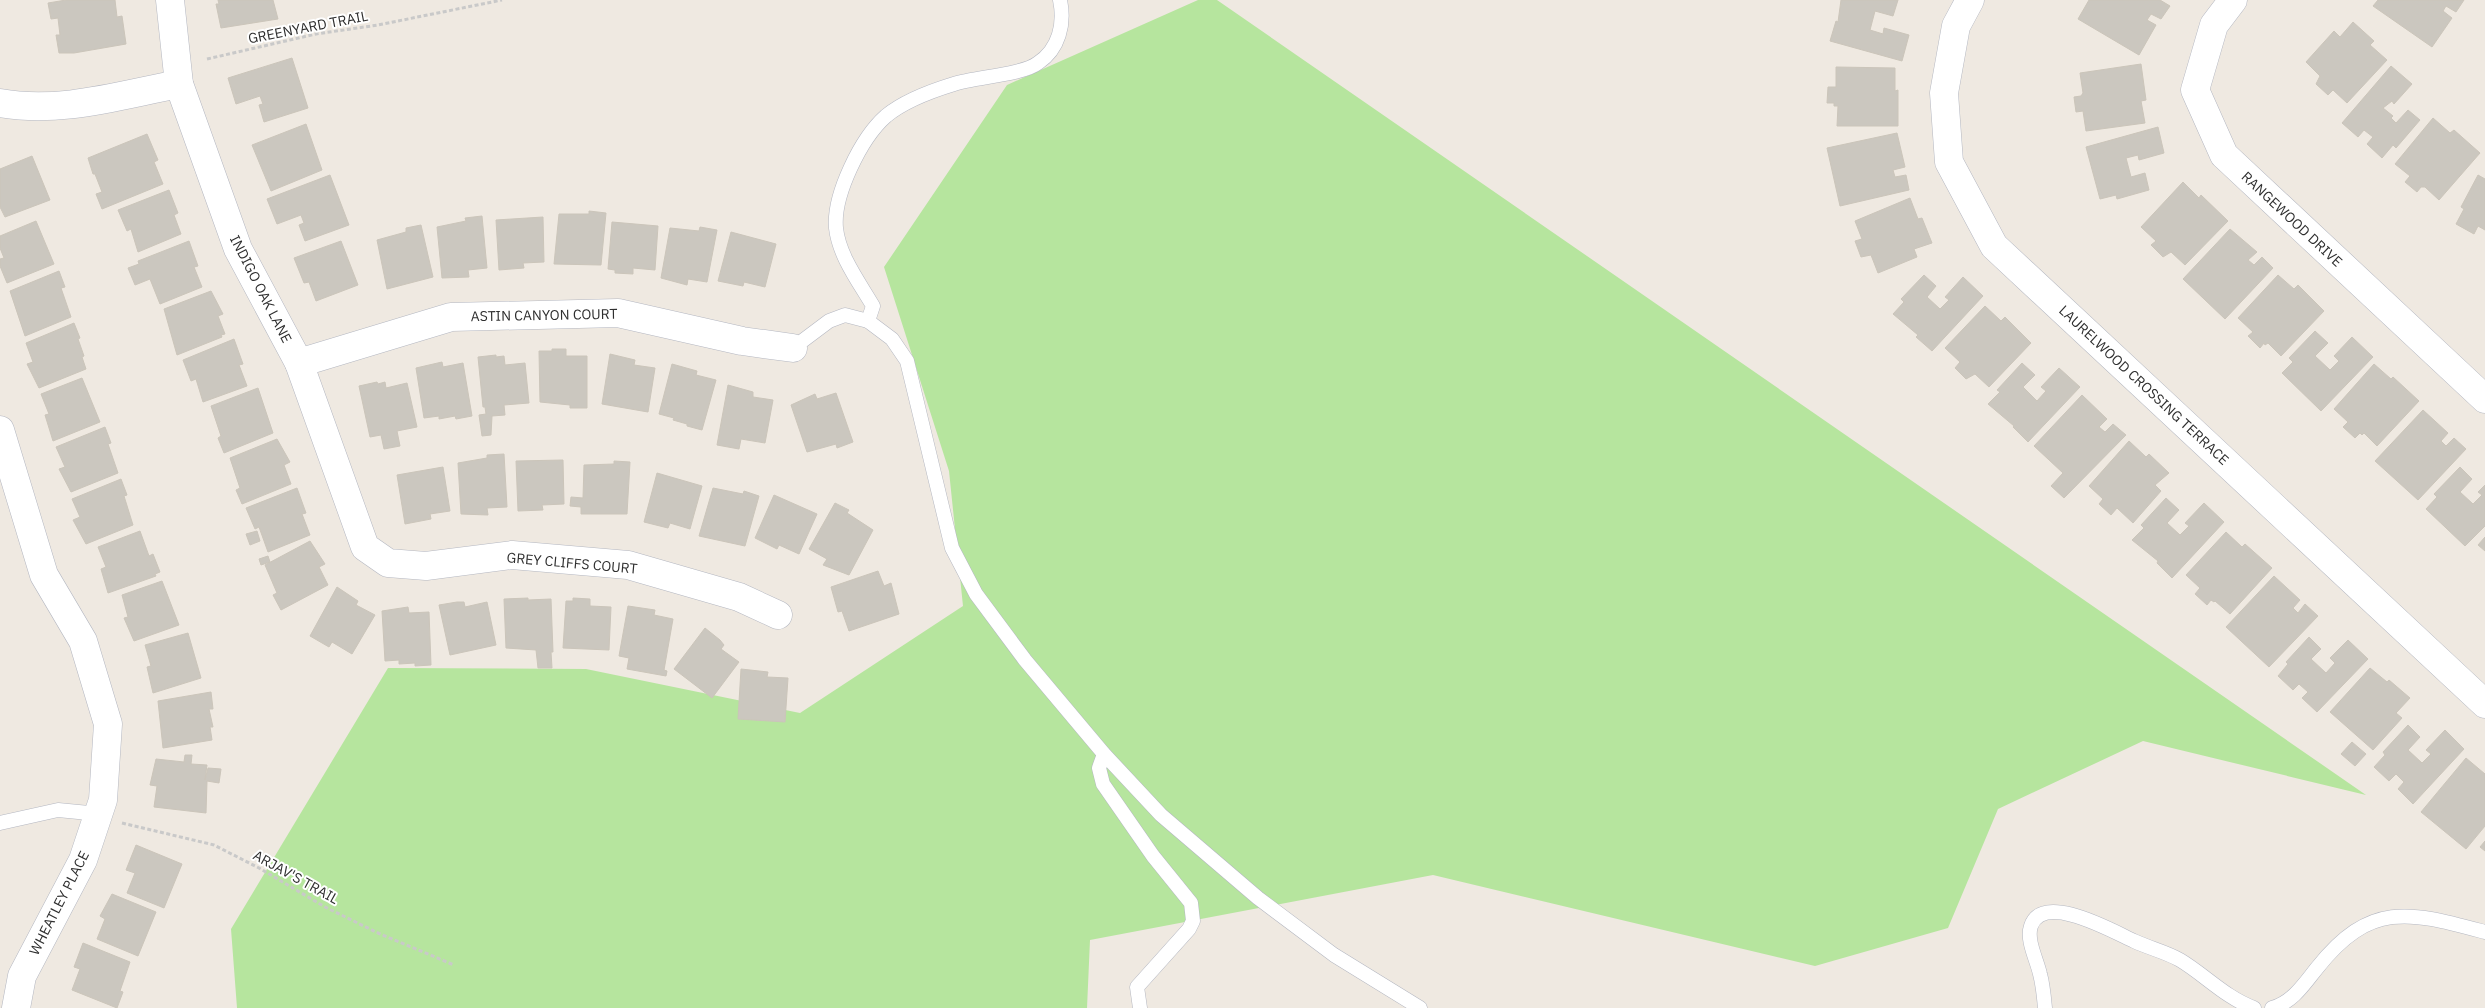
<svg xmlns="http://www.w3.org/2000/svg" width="2485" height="1008" font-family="'IBM Plex Sans',sans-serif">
<rect width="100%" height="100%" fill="#efe9e1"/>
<!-- green -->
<path fill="#b6e59e" d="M1198 0H1217L2366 795 2143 741 1998 809 1948 928 1815 966 1433 875 1090 940 1087 1008H237L231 929 388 668 586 669 800 713 963 606 949 471 884 267 1007 85Z"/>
<!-- building -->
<g fill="#cbc7bf" stroke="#cbc5ba">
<path d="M66 0H115L117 17 122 16 126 44 74 53H59L56 35H60L58 18 51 19 48 3Z"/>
<path d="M218 0H273L278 19 221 28 216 4H219Z"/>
<path d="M1841 0H1898L1893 16 1875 11 1870 30 1883 34 1884 28 1909 35 1902 61 1830 41 1836 21 1838 22Z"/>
<path d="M2089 0H2160L2170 6 2161 19 2151 14 2147 20 2156 25 2139 55 2078 19Z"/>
<path d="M2378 0H2464L2456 12 2446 6 2443 11 2452 18 2432 47 2373 6Z"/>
<path d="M2353 22 2374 41 2370 45 2387 60 2347 103 2333 90 2328 95 2316 84 2320 76 2306 62 2334 31 2340 37Z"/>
<path d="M292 58 308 108 264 122 259 105 263 104 260 96 236 104 228 78Z"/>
<path d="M2141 64 2146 100 2141 101 2145 123 2086 131 2083 111 2076 112 2074 97 2081 96 2083 93 2080 73Z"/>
<path d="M2391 66 2412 84 2394 104 2392 101 2383 108 2393 116 2391 118 2396 123 2408 110 2420 120 2396 148 2393 145 2382 158 2367 144 2373 137 2364 130 2358 137 2342 123Z"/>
<path d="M1836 67 1895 68V91L1898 90V126H1837L1838 106H1834V103H1827L1828 87H1836Z"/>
<path d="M2433 118 2450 133 2454 130 2480 153 2439 200 2425 187H2421L2417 192 2405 182 2410 176 2395 164Z"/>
<path d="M306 124 322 170 271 191 252 145Z"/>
<path d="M2158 127 2164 153 2139 160 2138 155 2126 158 2131 177 2145 173 2149 190 2117 199 2116 195 2100 199 2086 147Z"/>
<path d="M1897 133 1905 167 1893 170 1895 177 1906 175 1909 190 1840 206 1827 148Z"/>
<path d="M147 134 158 160 154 162 163 184 102 209 96 194 102 192 95 174H93L88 158Z"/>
<path d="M32 156 50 200 5 217 0 207V169Z"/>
<path d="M330 175 349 225 305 241 299 225 304 223 301 215 277 224 267 199Z"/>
<path d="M2478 175 2485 179V230L2478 226 2474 234 2456 224 2464 209 2461 207Z"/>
<path d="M2183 182 2199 198 2201 195 2228 221 2185 265 2171 252 2163 257 2151 245 2156 241 2141 227Z"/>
<path d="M169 190 178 213 174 215 181 234 138 252 131 229 127 231 118 210Z"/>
<path d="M1910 198 1918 219 1922 218 1932 243 1914 249 1917 257 1878 273 1871 255 1861 257 1855 241 1862 239 1855 221Z"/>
<path d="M589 211 606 213 601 265 554 264 559 214H589Z"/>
<path d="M482 216 487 268 468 270 469 277 442 278 437 227 466 221 465 218Z"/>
<path d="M543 217 544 262 523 263 524 268 499 270 496 220Z"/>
<path d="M36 221 54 264 7 283 0 266V259L4 258 0 248V236Z"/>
<path d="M612 222 658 226 655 270 633 268V274L615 273V270L608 269Z"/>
<path d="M421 225 433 277 387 289 377 240 406 232V228Z"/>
<path d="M700 227 717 230 707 282 688 279 687 285 661 278 670 228 699 231Z"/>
<path d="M2230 229 2257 252 2248 260 2254 265 2262 257 2273 268 2225 319 2183 279Z"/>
<path d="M731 232 776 244 765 287 744 282 743 286 718 281Z"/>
<path d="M189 241 198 266 194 267 202 287 160 304 150 279 135 285 128 268 139 264 138 261Z"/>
<path d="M341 241 358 285 316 301 309 282 304 283 294 258Z"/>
<path d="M59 271 65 287 61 288 71 317 25 336 10 291Z"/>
<path d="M1924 275 1936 286 1927 297 1940 309 1949 300 1945 297 1963 277 1983 296 1932 351 1916 337 1918 335 1893 314 1904 302 1901 299Z"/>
<path d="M2278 275 2294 289 2298 285 2324 311 2281 356 2268 343 2265 345 2264 343 2260 348 2248 336 2253 332 2238 318Z"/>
<path d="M211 291 223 314 218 316 225 334 221 335 222 337 177 355 164 309Z"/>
<path d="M1985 306 2001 321 2005 317 2031 343 1989 387 1975 374 1966 379 1955 368 1960 362 1945 348Z"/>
<path d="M74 323 80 338 78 339 84 356 82 357 86 369 39 388 27 364 33 362 26 343Z"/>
<path d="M2315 331 2328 343 2315 356 2330 370 2339 361 2334 356 2352 337 2373 357 2321 411 2282 373 2293 362 2289 358Z"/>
<path d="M234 339 243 364 239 365 247 386 203 402 196 379 191 381 183 360Z"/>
<path d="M552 349H566V356H587V408H570V405L540 402 539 351H552Z"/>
<path d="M610 354 635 360 634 365 655 368 648 412 602 404Z"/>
<path d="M496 355V357L504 356 505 365 525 363 529 403 504 405 505 415 492 416 491 435 482 436 479 415 486 414 485 407H483L478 357Z"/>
<path d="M442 362 443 367 463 363 472 416 456 419 455 416 439 419V416L424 418 416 368Z"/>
<path d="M2022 363 2035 375 2023 387 2037 401 2046 391 2041 387 2059 368 2080 387 2028 442 2013 427 2014 426 1988 404 2000 392 1997 390Z"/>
<path d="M672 364 697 371 696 375 716 380 702 430 687 426V424L673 420 674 418 659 414Z"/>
<path d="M2374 364 2391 379 2393 377 2419 401 2377 446 2364 433 2362 435 2360 433 2355 438 2343 427 2348 422 2334 409Z"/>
<path d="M82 378 100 422 53 441 45 415 49 414 41 394Z"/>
<path d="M377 382 378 384 385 382 386 388 407 383 417 427 397 431 400 446 384 449 381 435 370 437 359 386Z"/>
<path d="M728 385 753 392V397L773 400 765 443 741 439 739 449 717 445Z"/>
<path d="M258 388 273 433 224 453 218 438 221 436 211 406Z"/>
<path d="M836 393 853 442 837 448 836 444 807 452 791 405 815 394 817 399Z"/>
<path d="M2082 395 2107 419 2099 427 2105 432 2113 424 2126 435 2064 498 2051 486 2063 473 2034 446Z"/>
<path d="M2423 410 2448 433 2441 441 2446 446 2454 438 2466 449 2418 500 2375 461Z"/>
<path d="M105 427 111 443 108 444 118 473 71 492 59 469 65 467 56 447Z"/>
<path d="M277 439 290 462 284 465 291 484 242 504 236 490 240 488 230 458Z"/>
<path d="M2129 441 2146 457 2149 454 2169 473 2155 485 2161 491 2133 523 2117 508 2111 515 2099 504 2103 499 2089 486Z"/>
<path d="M504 454 507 507 487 508 488 515 461 514 458 463 487 458V455Z"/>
<path d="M563 460 564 504 542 505 543 510 518 511 516 461Z"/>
<path d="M614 461 630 462 627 514H581V507L570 506 571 497 583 498 584 465 614 464Z"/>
<path d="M443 467 450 511 430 514 431 519 405 524 397 475Z"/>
<path d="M2460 467 2472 479 2460 492 2473 504 2482 495 2478 492 2485 485V526L2465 546 2426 509 2437 497 2434 494Z"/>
<path d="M657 473 702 486 690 529 670 523 668 528 644 522Z"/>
<path d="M121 479 127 495 124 496 133 525 86 544 73 520 80 517 72 499Z"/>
<path d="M297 488 306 513 302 514 310 535 268 552 259 527 255 529 246 508Z"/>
<path d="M713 488 743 494 744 491 759 496 745 546 699 536Z"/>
<path d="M774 495 817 514 799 554 779 545 777 549 755 538Z"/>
<path d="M2166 498 2179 510 2167 523 2180 535 2189 526 2185 523 2204 503 2224 522 2172 578 2157 563 2158 561 2132 540 2144 528 2141 525Z"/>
<path d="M835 503 849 510 847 513 873 530 849 575 823 565 827 559 809 549Z"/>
<path d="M140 531 149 556 153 554 160 572 155 574 156 576 108 593 101 569 106 567 98 547Z"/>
<path d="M257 531 260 541 250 545 246 534Z"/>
<path d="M2226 532 2242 547 2245 544 2272 568 2230 614 2215 601 2214 602 2211 600 2207 605 2195 594 2200 588 2186 575Z"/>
<path d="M2485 537V551L2478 545Z"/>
<path d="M310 541 325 564 319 567 328 585 281 610 273 595 277 593 265 565Z"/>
<path d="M268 556 270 562 261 565 259 559Z"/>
<path d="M878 571 884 586 891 583 899 614 849 631 842 611 838 612 831 587Z"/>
<path d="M2274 576 2300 600 2293 608 2298 613 2305 604 2318 616 2269 667 2226 627Z"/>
<path d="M162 581 179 625 134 641 124 618 128 617 122 595Z"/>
<path d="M337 587 358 601 356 605 375 615 352 654 332 642 329 647 310 636Z"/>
<path d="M528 598V600L551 599 553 652H551L552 668H538L536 650 506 648 504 599Z"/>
<path d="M573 598 590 599V606L611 607 609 650 563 648 566 601H573Z"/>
<path d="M457 602H464L465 607 487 602 496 645 450 655 439 605Z"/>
<path d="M628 606 655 610 654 615 673 619 664 670 667 671 666 676 627 669 629 658 619 656Z"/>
<path d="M408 607 409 613 429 612 431 665 415 666V663L399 664V660L385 661 382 611Z"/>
<path d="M705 628 720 640 724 645 721 649 739 662 712 698 674 669Z"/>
<path d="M188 633 201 678 153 693 147 667 151 666 145 645Z"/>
<path d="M2309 637 2321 649 2311 659 2326 673 2335 663 2330 658 2348 640 2368 659 2317 712 2302 698 2308 692 2299 684 2293 690 2278 676 2288 664 2286 662Z"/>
<path d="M2370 668 2387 682 2389 680 2410 698 2396 713 2402 718 2373 750 2330 712Z"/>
<path d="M741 669 768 672 767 677 788 678 785 722 738 719Z"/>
<path d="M211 692 213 709H209L213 727H210L212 740 163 748 158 701Z"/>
<path d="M2408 725 2420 737 2408 750 2422 763 2431 754 2426 750 2445 730 2464 749 2413 804 2398 789 2404 782 2396 774 2389 781 2374 767 2385 755 2383 752Z"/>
<path d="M2352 742 2366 754 2355 766 2341 754Z"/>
<path d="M185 755H192L191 764 207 765 205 780 208 768 221 769 219 783 207 781 206 813 154 807 157 786 150 785 156 759 184 762Z"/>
<path d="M2466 758 2485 774V826L2466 849 2421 812Z"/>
<path d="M2485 841V851L2480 847Z"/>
<path d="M136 845 182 864 164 908 127 893 135 873 126 870Z"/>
<path d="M112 894 156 912 138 956 97 939 105 919 100 916Z"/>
<path d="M83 943 130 962 120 991 123 992 117 1008 72 990 80 969 74 967Z"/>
</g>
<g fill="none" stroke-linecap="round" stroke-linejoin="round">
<defs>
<g id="lane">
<path d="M868 321 873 306C859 282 839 256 836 228 833 195 861 138 886 116 904 101 931 91 954 84 976 77 1022 75 1038 63 1059 49 1065 24 1060 0"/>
<path d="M793 348 829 321 845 315 868 321 892 339 907 361 952 548 976 594 1025 660 1104 754 1161 815 1258 898 1334 955 1420 1008"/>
<path d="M1104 754 1099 768 1103 784 1153 856 1191 903 1193 921 1189 929 1137 987 1140 1008"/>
<path d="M0 823 58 810 99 814"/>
<path d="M2045 1008C2044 997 2043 985 2040 974 2037 960 2026 940 2031 926 2043 891 2114 932 2134 941 2149 948 2166 952 2180 960 2205 975 2226 998 2254 1008"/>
<path d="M2272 1008C2293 1002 2304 984 2317 968 2371 900 2410 912 2485 932"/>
</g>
<g id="street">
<path d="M170 0 179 84 238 249 299 363 365 547 388 563 426 566 512 555 628 565 739 597 778 615"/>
<path d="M1970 0 1956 26 1944 93 1949 162 1994 246 2485 704"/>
<path d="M2233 0 2214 25 2195 90 2224 155 2485 399"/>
<path d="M0 103C60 114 120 95 179 84"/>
<path d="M299 363 451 317 618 313 742 341 793 348"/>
<path d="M0 430 44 575 83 641 108 724 103 800 83 860 22 976 16 1008"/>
</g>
</defs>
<!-- lane casing -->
<use href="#lane" stroke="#b4b7c1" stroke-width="15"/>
<!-- street casing -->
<use href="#street" stroke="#b4b7c1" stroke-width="29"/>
<!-- path -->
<g stroke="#c9c9c9" stroke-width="3" stroke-dasharray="4 2.5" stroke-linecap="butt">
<path d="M207 59 316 34 378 25 502 0"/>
<path d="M122 823 214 845 259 868 325 907 378 933 454 965"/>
</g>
<!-- lane -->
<use href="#lane" stroke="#fff" stroke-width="14"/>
<!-- street -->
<use href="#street" stroke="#fff" stroke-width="28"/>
</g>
<g text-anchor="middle" stroke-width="4" stroke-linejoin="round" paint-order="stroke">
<!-- street labels -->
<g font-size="14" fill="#2e2e2e" stroke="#fff">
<text transform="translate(308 27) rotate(-11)" y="5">GREENYARD TRAIL</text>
<text transform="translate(2292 219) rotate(43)" y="5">RANGEWOOD DRIVE</text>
<text transform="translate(261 289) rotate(63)" y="5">INDIGO OAK LANE</text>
<text transform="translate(544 315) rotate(-1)" y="5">ASTIN CANYON COURT</text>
<text transform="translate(2144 385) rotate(43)" y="5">LAURELWOOD CROSSING TERRACE</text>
<text transform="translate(572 563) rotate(5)" y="5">GREY CLIFFS COURT</text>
<text transform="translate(296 877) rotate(29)" y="5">ARJAV'S TRAIL</text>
<text transform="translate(59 903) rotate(-63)" y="5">WHEATLEY PLACE</text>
</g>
</g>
</svg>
